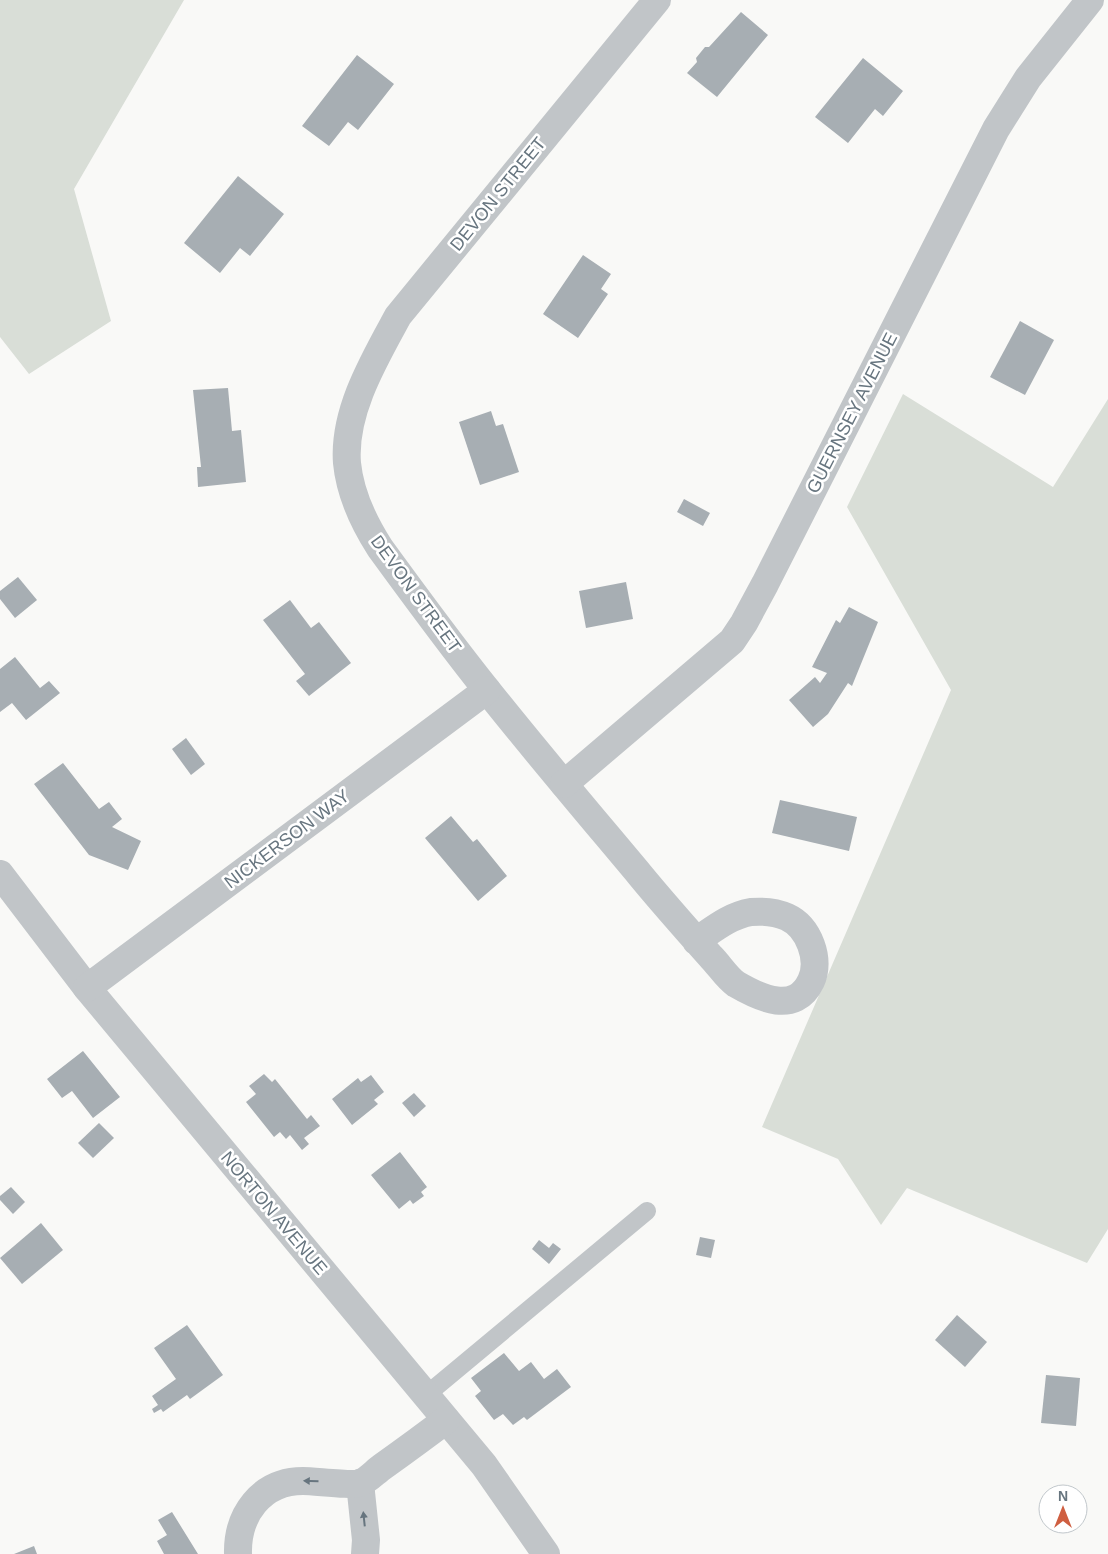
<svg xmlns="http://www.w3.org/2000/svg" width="1108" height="1554" font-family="Helvetica,sans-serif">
<rect width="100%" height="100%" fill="#f9f9f7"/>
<!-- green -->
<g fill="#d9ded7">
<path d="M0 0H184L74 189 111 321 29 374 0 337Z"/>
<path d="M903 394 1053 487 1108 399V1229L1087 1263 907 1188 881 1225 838 1159 762 1127 951 690 847 507Z"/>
</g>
<!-- building -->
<g fill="#a7aeb3">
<path d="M741 12 768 35 717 97 687 73 697 62 696 58 705 47H709Z"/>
<path d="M357 55 394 84 358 130 348 122 329 146 302 126Z"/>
<path d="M863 58 903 91 883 116 875 109 848 143 815 117Z"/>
<path d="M238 176 284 214 250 256 240 248 220 273 184 243Z"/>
<path d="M583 255 611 274 601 289 608 294 578 338 543 314Z"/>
<path d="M1020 321 1054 340 1025 395 990 377Z"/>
<path d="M228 388 232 431 241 430 246 482 198 487 197 467H201L193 390Z"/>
<path d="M491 411 496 426 503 424 519 472 480 485 459 422Z"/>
<path d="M684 499 710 513 703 526 677 512Z"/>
<path d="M18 577 37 600 15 618 0 599V591Z"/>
<path d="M626 582 633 619 586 628 579 591Z"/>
<path d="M290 600 311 628 319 622 351 663 309 696 296 681 305 674 263 620Z"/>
<path d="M849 607 878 622 852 686 848 683 828 714 813 727 789 700 815 677 820 683 827 673 812 667 836 620 840 623Z"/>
<path d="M15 657 40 688 49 681 60 693 26 720 12 703 0 712V669Z"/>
<path d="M186 738 205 764 191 775 172 749Z"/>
<path d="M63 763 99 809 109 802 122 819 112 827 141 841 128 870 89 855 34 784Z"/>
<path d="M780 800 857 817 849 851 772 833Z"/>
<path d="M451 816 473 842 477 839 507 876 478 901 425 838Z"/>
<path d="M83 1051 120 1097 93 1118 72 1091 62 1098 47 1079Z"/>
<path d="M264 1074 272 1082 275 1079 307 1119 311 1115 320 1126 304 1138 309 1144 302 1150 290 1135 286 1139 280 1132 274 1137 246 1102 256 1094 249 1086Z"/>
<path d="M371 1075 384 1092 374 1100 378 1104 352 1125 332 1099 358 1078 361 1082Z"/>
<path d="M414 1093 426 1106 414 1117 402 1103Z"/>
<path d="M99 1123 114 1138 93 1158 78 1143Z"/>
<path d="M400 1152 427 1187 421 1192 424 1196 413 1204 410 1200 399 1209 371 1175Z"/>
<path d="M11 1187 25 1202 13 1214 0 1200V1196Z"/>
<path d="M41 1223 63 1250 22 1284 0 1258Z"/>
<path d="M700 1237 715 1240 711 1258 696 1255Z"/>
<path d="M539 1240 549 1248 553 1243 561 1249 549 1264 532 1249Z"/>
<path d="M957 1315 987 1342 965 1367 935 1340Z"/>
<path d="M187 1325 223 1375 190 1399 187 1395 163 1412 161 1409 154 1413 152 1409 158 1405 152 1396 176 1379 154 1348Z"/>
<path d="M504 1353 519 1371 531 1362 544 1379 557 1369 571 1387 527 1420 524 1417 513 1425 503 1414 494 1420 475 1396 481 1391 471 1378Z"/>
<path d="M1046 1375 1080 1378 1076 1426 1041 1423Z"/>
<path d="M172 1512 198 1554H164L157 1541 167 1535 158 1520Z"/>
<path d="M34 1546 37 1554H14Z"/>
</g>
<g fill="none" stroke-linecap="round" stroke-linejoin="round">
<!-- lane -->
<path stroke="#c1c5c8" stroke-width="18" d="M425 1396 647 1211"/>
<!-- street -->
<g stroke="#c1c5c8" stroke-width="28">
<path d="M657 0 398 316C374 360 343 412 347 463 350 494 364 523 380 548 415 596 450 644 487 690 537 753 589 814 640 875 663 903 687 930 711 957 719 965 727 978 736 984 760 998 795 1015 811 981 821 960 809 927 787 917 776 912 763 911 751 912 729 916 714 929 696 941"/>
<path d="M564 784 732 641 744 623 765 584 996 129 1028 78 1090 0"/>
<path d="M0 874 87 988 484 1465 546 1554"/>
<path d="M87 988 487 690"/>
<path d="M360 1483 366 1540 365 1554"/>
<path d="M238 1554C237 1515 261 1481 303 1481 315 1481 352 1486 360 1483 367 1481 375 1472 382 1467 403 1452 425 1436 446 1420"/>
</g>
</g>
<!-- one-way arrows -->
<defs><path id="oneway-solid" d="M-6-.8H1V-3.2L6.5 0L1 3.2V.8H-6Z" transform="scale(1.25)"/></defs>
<g fill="#67757f">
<use href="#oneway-solid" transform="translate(311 1481) rotate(-178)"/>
<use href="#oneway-solid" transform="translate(364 1519) rotate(-96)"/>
</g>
<g text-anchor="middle" stroke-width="5" stroke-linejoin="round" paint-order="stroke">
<!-- street labels -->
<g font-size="18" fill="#67757f" stroke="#fff">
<text transform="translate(498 194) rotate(-51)" y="6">DEVON STREET</text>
<text transform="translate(852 413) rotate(-63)" y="6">GUERNSEY AVENUE</text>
<text transform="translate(416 594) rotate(54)" y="6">DEVON STREET</text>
<text transform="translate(287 839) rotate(-37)" y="6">NICKERSON WAY</text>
<text transform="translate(274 1213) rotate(50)" y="6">NORTON AVENUE</text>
</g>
</g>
<!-- north arrow -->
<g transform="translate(1063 1509)"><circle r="24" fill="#ffffff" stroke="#c2c8cc"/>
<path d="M0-4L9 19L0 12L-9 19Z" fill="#cf5f41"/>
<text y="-8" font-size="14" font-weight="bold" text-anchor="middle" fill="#67757f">N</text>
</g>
</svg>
